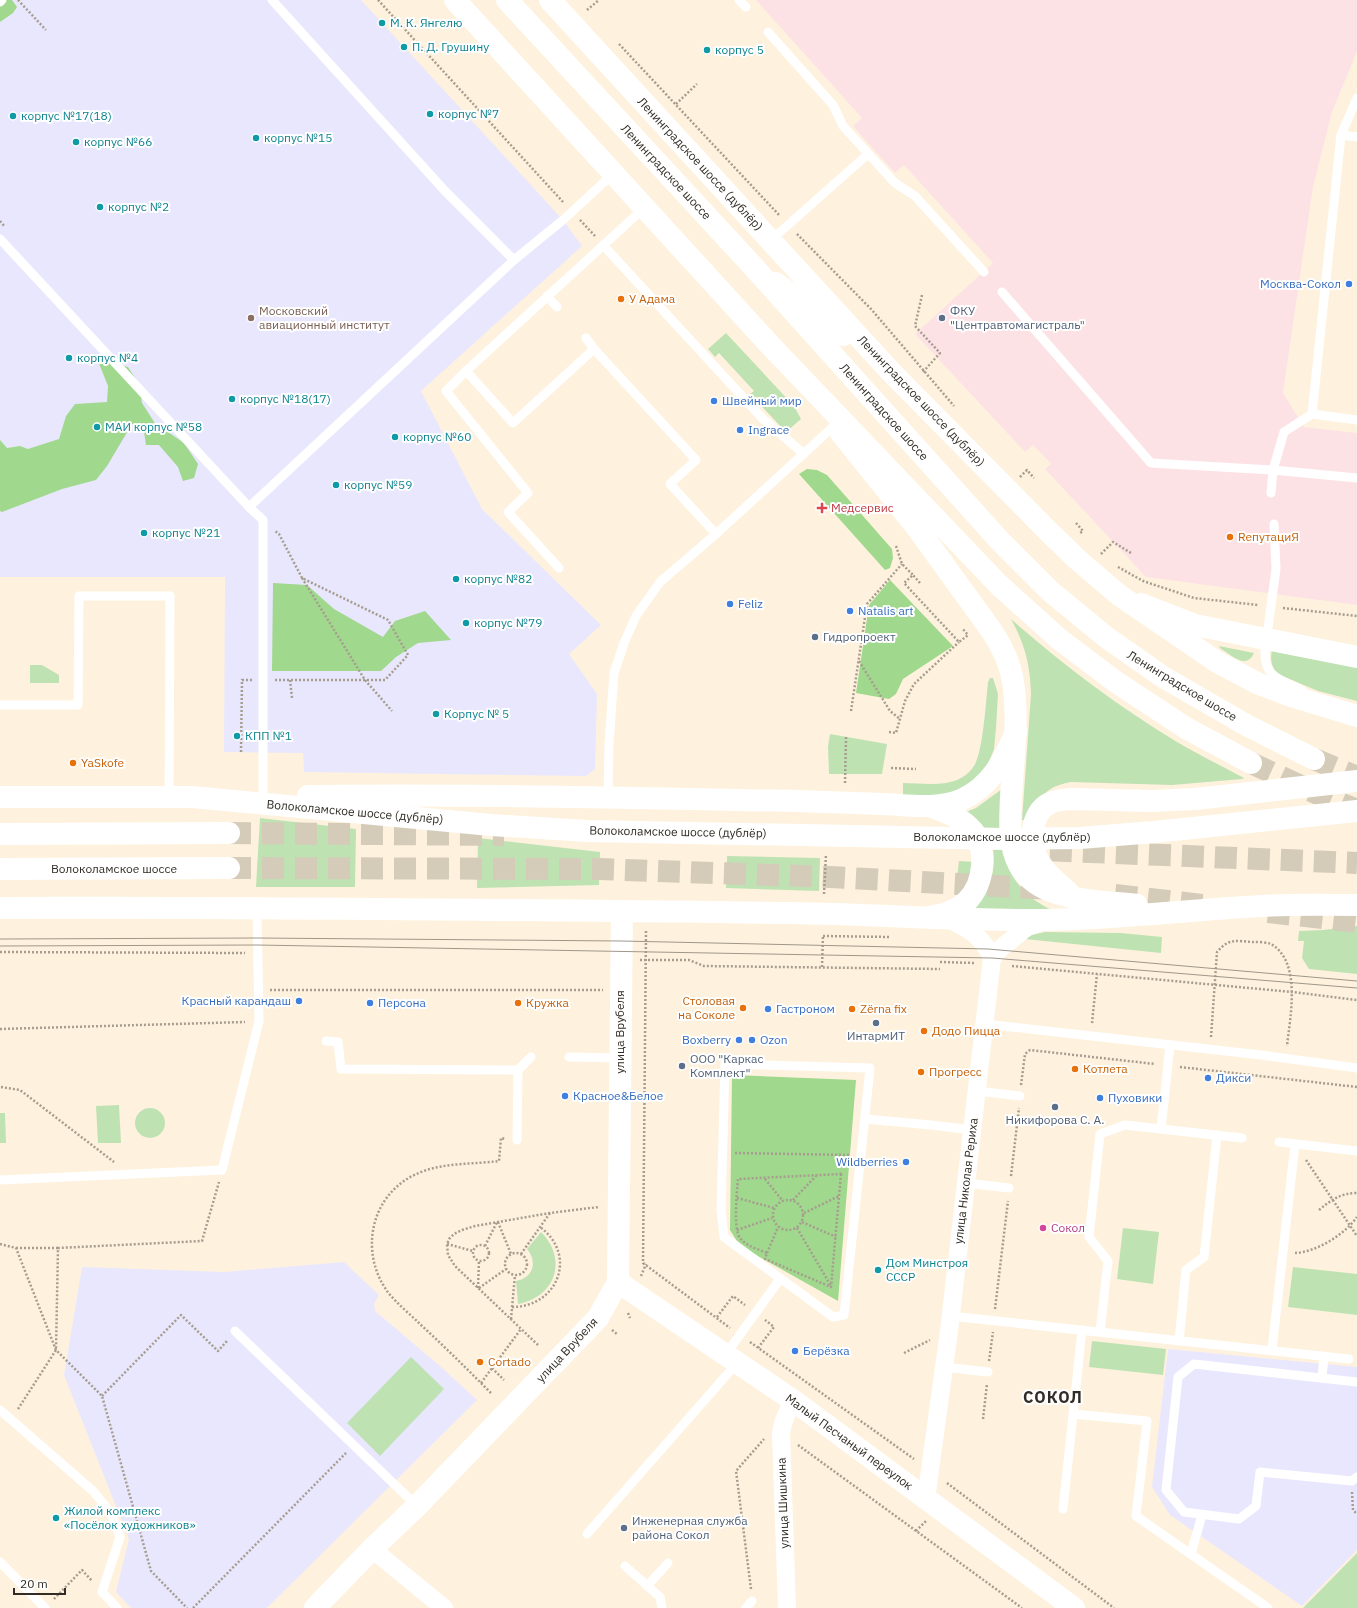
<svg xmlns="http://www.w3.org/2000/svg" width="1357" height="1608" font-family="'IBM Plex Sans',sans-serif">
<rect width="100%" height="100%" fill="#fef2de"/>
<!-- industrial -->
<path fill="#fde2e5" d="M756 0H1357V51L1332 112 1313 187 1283 393 1304 427 1357 433V605L1146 577 1045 469 1051 464 1033 445 1025 452 915 334 993 263 904 165 895 173 874 150 853 126 862 118Z"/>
<!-- education -->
<g fill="#e9e7fd">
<path d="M0 0H361L563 220 582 246 421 391 482 509 601 625 569 654 597 694 595 769 586 776 304 772 303 753 224 752 225 577H0Z"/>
<path d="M344 1262 379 1295 374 1304 375 1311 440 1366 477 1400 267 1608H131L116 1592 129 1539 64 1375 82 1267 224 1272Z"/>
<path d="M1168 1349 1357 1367V1550L1302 1606 1170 1515 1152 1487Z"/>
</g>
<!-- green -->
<g fill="#bfe2b3">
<path d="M726 333 794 406 801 419 786 432 750 394 754 391 719 353 715 357 708 349Z"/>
<path d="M1011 619C1063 665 1118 706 1177 742 1199 755 1222 766 1244 778L1242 779 1172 785 1071 782C1043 787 1042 797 1029 820H1022L1031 694C1030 664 1025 645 1011 619Z"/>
<path d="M1219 646 1254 653C1246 670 1233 656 1221 649Z"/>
<path d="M1272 649 1357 666V701L1318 691 1280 675C1271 668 1270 661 1272 649Z"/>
<path d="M30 665H42L59 675V683H30Z"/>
<path d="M990 678H993L998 694 996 728 994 749 987 767 964 789 936 796 903 795V783C917 783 932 785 946 783 957 781 968 776 974 766 983 752 986 701 988 682Z"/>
<path d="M830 734 887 744 882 774H829L828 747Z"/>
<path d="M1002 789C1003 832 995 865 1030 897 1038 903 1048 908 1057 913L973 908C978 901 984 893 988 885 997 868 996 841 983 826 978 820 972 816 966 812L976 808Z"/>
<path d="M260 818 356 829 355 887H256Z"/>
<path d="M478 838 600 852 599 885 477 888Z"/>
<path d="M727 856 820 858 819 891 726 888Z"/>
<path d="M959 861 976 862 973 878 958 895H955Z"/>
<path d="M1357 926V974L1309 969 1302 958 1304 941H1298L1299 931 1323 930Z"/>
<path d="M1045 932 1121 933 1162 937 1161 953 1025 939 1032 935Z"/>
<path d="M119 1105 121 1143H98L96 1106Z"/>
<circle cx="150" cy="1123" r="15"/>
<path d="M0 1113H5L6 1143H0Z"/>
<path d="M1123 1228 1159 1232 1153 1284 1117 1279Z"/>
<path d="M541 1232C568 1259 556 1297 518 1304L516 1281C533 1278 538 1262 527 1249Z"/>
<path d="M1293 1267 1357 1274V1315L1288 1307Z"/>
<path d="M1092 1341 1166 1349 1163 1375 1089 1367Z"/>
<path d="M411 1357 444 1389 380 1456 347 1423Z"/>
<path d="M1357 1553V1608H1303Z"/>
</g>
<!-- forest -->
<g fill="#a0d88d">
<path d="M0 0H12L17 7 13 13 0 22Z"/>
<path d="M98 361H105L128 367 139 384 142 403 158 428 168 432 184 443 198 464 194 478 183 481 178 467 159 445H146L143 425 132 424 107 466 96 480 62 489 2 512 0 511V440L7 448 20 446 28 449 59 439 66 416 75 404 107 402 108 386Z"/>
<path d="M807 469 817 470 827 475 892 549 893 558 890 568 885 570 799 474Z"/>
<path d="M890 580 953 646 903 679 896 694 889 699 856 693 869 605Z"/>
<path d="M273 583 307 585 334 609 383 637 395 621 425 611 451 640 418 643 396 657 381 671H272Z"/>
<path d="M732 1075 856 1080 838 1301 740 1246 730 1230Z"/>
</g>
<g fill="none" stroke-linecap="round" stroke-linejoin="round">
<!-- primary-tunnel -->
<g stroke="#d5cbb9" stroke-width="22" stroke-dasharray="22 11" stroke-linecap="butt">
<path d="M1314 759 1357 777"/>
<path d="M1251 763 1318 794 1357 810"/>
<path d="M229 833 504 835"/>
<path d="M1017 849 1357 863"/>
<path d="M229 868 599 869 830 877 1053 889"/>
<path d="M1115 895 1202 905"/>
<path d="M1268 912 1357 922"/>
</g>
<!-- path -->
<g stroke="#a69d8f" stroke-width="2.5" stroke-dasharray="2 2" stroke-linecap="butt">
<path d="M18 0 46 30"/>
<path d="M378 0 563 202"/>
<path d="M587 10 599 0"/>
<path d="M619 44 780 216"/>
<path d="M676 104 697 84"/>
<path d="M580 220 595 236"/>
<path d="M0 221 5 227"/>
<path d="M797 234 871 309 954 406"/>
<path d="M922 295 915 326 940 353 923 372"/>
<path d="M1020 477 1027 470 1034 478"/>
<path d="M1076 523 1083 531 1079 534"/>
<path d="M896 546 902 564 913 575"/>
<path d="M1101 554 1113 542 1131 553"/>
<path d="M1118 567 1143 581 1194 598 1258 605"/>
<path d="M302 578 365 680 392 711"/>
<path d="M920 583 913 575 904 583 959 642 968 635 962 628"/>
<path d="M1283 608 1357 616"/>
<path d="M859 661 890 711 900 719"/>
<path d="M275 680H385L408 655 388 620 302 578 279 534 275 531"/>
<path d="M290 680 292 698"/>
<path d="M851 711 867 604 902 564"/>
<path d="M889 732 896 733 905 701 914 684 959 642"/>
<path d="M241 752 242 680H252"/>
<path d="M891 768 916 769"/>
<path d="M845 783 846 737"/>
<path d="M824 894 826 854"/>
<path d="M646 931 643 1263 730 1328"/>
<path d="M823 936 890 937"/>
<path d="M0 952 245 953"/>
<path d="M640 960H689L704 966 940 969"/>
<path d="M940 962 975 963"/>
<path d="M1012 966 1292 992 1357 1000"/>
<path d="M822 967 823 935"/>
<path d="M270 990H603"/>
<path d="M1092 1023 1097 974"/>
<path d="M0 1029 245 1022"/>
<path d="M1211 1037 1217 952C1229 938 1235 941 1253 942 1258 942 1266 942 1271 944 1302 962 1290 1017 1287 1046"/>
<path d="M1180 1067 1357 1087"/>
<path d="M1021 1085 1025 1054 1030 1050 1155 1064"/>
<path d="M1 1087 20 1090 114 1162"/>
<path d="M735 1153 850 1155"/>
<path d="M1306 1160 1357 1236"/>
<path d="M841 1174 831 1287 765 1259 767 1253C758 1249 746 1246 740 1238 733 1229 737 1192 738 1179Z"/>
<path d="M1011 1176 1019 1108"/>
<path d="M765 1179 782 1200"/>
<path d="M737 1198 774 1208"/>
<circle cx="788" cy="1215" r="15"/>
<path d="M793 1200 816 1176"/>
<path d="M1319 1210C1331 1200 1341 1193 1357 1193"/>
<path d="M804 1213 839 1196"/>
<path d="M498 1222 511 1254"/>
<path d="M802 1222 836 1237"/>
<path d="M797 1228 831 1286"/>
<path d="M737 1230 772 1218"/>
<path d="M0 1244 16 1248 56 1350 102 1396 151 1571 187 1608"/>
<path d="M447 1244 473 1251"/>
<circle cx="481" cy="1253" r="8"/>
<path d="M485 1246 497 1222"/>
<path d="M16 1248H58"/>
<circle cx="516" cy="1264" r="11"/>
<path d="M767 1253 778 1227"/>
<path d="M1295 1253C1317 1252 1345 1234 1357 1217"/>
<path d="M521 1254 550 1213"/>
<path d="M641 1276 646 1264"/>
<path d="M478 1288 479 1260"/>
<path d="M479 1288 506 1269"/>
<path d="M512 1307C558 1307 578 1255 540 1227"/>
<path d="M995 1309 1008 1201"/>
<path d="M628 1313 630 1318"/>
<path d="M717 1317 733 1296 745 1305"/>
<path d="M511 1319 515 1275"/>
<path d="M612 1330 618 1335"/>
<path d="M750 1342 914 1459"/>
<path d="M538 1345 455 1266 448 1255 447 1244 449 1239 454 1234 462 1230 475 1226 550 1213 599 1207"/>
<path d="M758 1348 774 1327 765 1320"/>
<path d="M904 1353 930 1340"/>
<path d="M989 1361 993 1332"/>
<path d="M492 1368 504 1380"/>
<path d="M481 1383 521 1329"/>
<path d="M491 1393C468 1370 445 1347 421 1325 410 1314 396 1303 387 1291 357 1248 373 1188 424 1171 445 1163 476 1164 499 1161L501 1138 505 1139"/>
<path d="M102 1396 181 1315 218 1351 227 1341"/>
<path d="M18 1409 56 1350 58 1248 202 1241 219 1182"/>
<path d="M983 1419 987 1384"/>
<path d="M798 1445 1022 1608"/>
<path d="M947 1483 1114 1608"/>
<path d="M1352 1492 1353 1510 1357 1514"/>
<path d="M916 1531 926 1521"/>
<path d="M751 1589 736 1471 764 1439"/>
<path d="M54 1599 82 1570 92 1581"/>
<path d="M193 1608 346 1453"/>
</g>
<!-- service -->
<g stroke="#fff" stroke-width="9">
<path d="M272 0 445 191 514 260"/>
<path d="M739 0 746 7"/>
<path d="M0 2 2 0"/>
<path d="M768 32 833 105 843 126 895 183 915 196 984 272"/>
<path d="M1357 98 1341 135 1312 414 1357 420"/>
<path d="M1341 135 1357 137"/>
<path d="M644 208 466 371 513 423 594 349 696 460 670 484 716 534 835 425"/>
<path d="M0 239 249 507 263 520V796"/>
<path d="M770 241 868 154"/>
<path d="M603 245 762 418 804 454"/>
<path d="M1002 292 1151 463 1273 470 1357 478"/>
<path d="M547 296 557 307"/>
<path d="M586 338 594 349"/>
<path d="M466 371 446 391 528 493 508 512 559 568"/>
<path d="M1271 493 1273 470 1284 432 1312 414"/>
<path d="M249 507 514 260 563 220 614 173"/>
<path d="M1274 524 1276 569 1265 650C1264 680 1281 678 1303 691"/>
<path d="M0 705H78L79 596H170L169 796"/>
<path d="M608 797 609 744 614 673 624 643 636 616 660 582 716 534"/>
<path d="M985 1024 1261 1055 1357 1068"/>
<path d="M326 1041 338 1042 341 1069 518 1070 531 1057"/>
<path d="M569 1057 620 1058"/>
<path d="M725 1064 870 1068 844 1315 833 1317 724 1237 721 1210Z"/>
<path d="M977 1091 1020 1096"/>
<path d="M865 1119 931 1125 972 1130"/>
<path d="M1161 1129 1242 1138"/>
<path d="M517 1140 518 1070"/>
<path d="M1279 1142 1357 1151"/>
<path d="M0 1180 222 1170 259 1021 257 908"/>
<path d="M966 1183 1009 1188"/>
<path d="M950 1316 1349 1359"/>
<path d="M235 1331 417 1506"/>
<path d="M1100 1332 1108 1261 1089 1237 1100 1134 1125 1125 1161 1129 1170 1045"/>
<path d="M1179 1341 1186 1270 1204 1257 1217 1135"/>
<path d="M1272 1350 1295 1144"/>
<path d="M726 1354 780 1279"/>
<path d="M944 1367 988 1372"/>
<path d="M1322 1378 1324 1356"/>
<path d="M1357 1382 1194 1364 1178 1377 1166 1490 1184 1512 1239 1519 1256 1506 1260 1472 1352 1481 1357 1477"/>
<path d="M0 1410 93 1491 111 1513 116 1525 120 1537 102 1592 117 1608"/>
<path d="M1073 1414 1147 1421 1136 1516 1268 1608"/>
<path d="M1063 1509 1082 1330"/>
<path d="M587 1534 738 1362"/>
<path d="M1191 1554 1202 1515"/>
<path d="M0 1562 45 1608"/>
<path d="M625 1566 660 1597 662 1608"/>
<path d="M647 1586 668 1563"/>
<path d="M746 1608 752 1601"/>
</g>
<!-- minor -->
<g stroke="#fff" stroke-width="18">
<path d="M992 958 1000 949 1027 927 1045 921"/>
<path d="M926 1499 949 1331 992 958C983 937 970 930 951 920"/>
<path d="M372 1549 444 1608"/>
<path d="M787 1608 781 1433C783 1420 787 1411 794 1401"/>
</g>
<!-- tertiary -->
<g stroke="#fff" stroke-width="22">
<path d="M1141 604 1195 625 1357 657"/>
<path d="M929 806C943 811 958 816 969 827 989 846 985 884 966 902 956 911 944 915 930 917"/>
<path d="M618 1282 794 1401 1074 1608"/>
<path d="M315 1608 372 1549 417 1506 598 1318 618 1282 622 911"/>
</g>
<!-- secondary -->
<g stroke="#fff" stroke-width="22">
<path d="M550 0 892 373 1050 533 1078 560 1119 595 1217 662 1259 684 1291 696 1357 716"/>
<path d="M776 283 843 335"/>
<path d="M841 433 918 529 991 630C1002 646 1010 662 1013 682 1019 720 1013 759 1011 797 1010 819 1008 844 1019 865 1026 879 1042 889 1057 893 1082 902 1111 902 1137 905"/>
<path d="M308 796C471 794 634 798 797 801 826 802 854 803 883 804 908 805 937 810 961 800 992 786 1003 761 1016 732"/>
<path d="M0 797H192L491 825 587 831 1006 839 1080 838 1154 832 1357 811"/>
<path d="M1068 892C1058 883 1047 875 1040 863 1029 846 1029 813 1050 803 1056 800 1064 800 1071 799L1152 801 1195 799 1357 781"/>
<path d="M0 908C264 907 528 910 791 913 876 914 959 921 1044 920 1116 919 1189 910 1261 906 1293 904 1325 905 1357 905"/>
</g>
<!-- primary -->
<g stroke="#fff" stroke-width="22">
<path d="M455 0 769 344 999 585 1059 639 1116 682 1186 728 1251 763"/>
<path d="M507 0 750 263 1000 541 1050 591 1106 637 1163 677 1248 726 1314 759"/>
<path d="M0 834 229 833"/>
<path d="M0 869 229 868"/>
</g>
<!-- tram -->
<g stroke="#a09789" stroke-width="1">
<path d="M0 939 257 938 621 941 988 949 1357 981"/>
<path d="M0 946 257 945 992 958 1357 988"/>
</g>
</g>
<!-- markers -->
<g fill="#0f9aa8" stroke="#fff" stroke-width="1.5">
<circle cx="382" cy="23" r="4"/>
<circle cx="404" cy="47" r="4"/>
<circle cx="707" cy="50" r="4"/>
<circle cx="430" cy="114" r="4"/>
<circle cx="13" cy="116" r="4"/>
<circle cx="256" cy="138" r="4"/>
<circle cx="76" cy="142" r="4"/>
<circle cx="100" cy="207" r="4"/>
<circle cx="69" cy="358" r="4"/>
<circle cx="232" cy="399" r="4"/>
<circle cx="97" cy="427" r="4"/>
<circle cx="395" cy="437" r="4"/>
<circle cx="336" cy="485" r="4"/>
<circle cx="144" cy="533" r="4"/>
<circle cx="456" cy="579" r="4"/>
<circle cx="466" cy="623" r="4"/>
<circle cx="436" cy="714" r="4"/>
<circle cx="237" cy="736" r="4"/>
<circle cx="878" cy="1270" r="4"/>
<circle cx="56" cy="1518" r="4"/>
</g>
<g fill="#3f7fe0" stroke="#fff" stroke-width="1.5">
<circle cx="1349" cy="284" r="4"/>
<circle cx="714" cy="401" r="4"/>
<circle cx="740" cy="430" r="4"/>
<circle cx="730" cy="604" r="4"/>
<circle cx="850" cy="611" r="4"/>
<circle cx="299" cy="1001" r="4"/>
<circle cx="370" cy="1003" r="4"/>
<circle cx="768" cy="1009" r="4"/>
<circle cx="739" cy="1040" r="4"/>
<circle cx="752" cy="1040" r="4"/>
<circle cx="1208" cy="1078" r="4"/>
<circle cx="565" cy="1096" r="4"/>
<circle cx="1100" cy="1098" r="4"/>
<circle cx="906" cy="1162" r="4"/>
<circle cx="795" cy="1351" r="4"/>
</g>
<g fill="#e8710a" stroke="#fff" stroke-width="1.5">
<circle cx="621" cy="299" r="4"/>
<circle cx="1230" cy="537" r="4"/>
<circle cx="73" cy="763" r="4"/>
<circle cx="518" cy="1003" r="4"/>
<circle cx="743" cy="1008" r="4"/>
<circle cx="852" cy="1009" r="4"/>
<circle cx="924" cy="1031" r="4"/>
<circle cx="1075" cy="1069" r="4"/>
<circle cx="921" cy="1072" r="4"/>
<circle cx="480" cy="1362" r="4"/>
</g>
<circle fill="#8d6e63" stroke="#fff" stroke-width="1.5" cx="251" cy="318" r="4"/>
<g fill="#5c6f8a" stroke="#fff" stroke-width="1.5">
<circle cx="942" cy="318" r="4"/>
<circle cx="815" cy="637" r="4"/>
<circle cx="876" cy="1023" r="4"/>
<circle cx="682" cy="1066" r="4"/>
<circle cx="1055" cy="1107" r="4"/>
<circle cx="624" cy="1528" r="4"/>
</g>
<path fill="#e0444e" stroke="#fff" stroke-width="1.5" d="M820 502h4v4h4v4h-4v4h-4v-4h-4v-4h4z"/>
<circle fill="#d1479c" stroke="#fff" stroke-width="1.5" cx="1043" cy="1228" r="4"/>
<g text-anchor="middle" stroke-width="4" stroke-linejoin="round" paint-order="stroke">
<!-- culture labels -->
<g font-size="12" fill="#0d838f" stroke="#fff" text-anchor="start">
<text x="390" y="27">М. К. Янгелю</text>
<text x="412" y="51">П. Д. Грушину</text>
<text x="715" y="54">корпус 5</text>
<text x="438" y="118">корпус №7</text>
<text x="21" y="120">корпус №17(18)</text>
<text x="264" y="142">корпус №15</text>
<text x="84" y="146">корпус №66</text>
<text x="108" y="211">корпус №2</text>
<text x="77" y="362">корпус №4</text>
<text x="240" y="403">корпус №18(17)</text>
<text x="105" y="431">МАИ корпус №58</text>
<text x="403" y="441">корпус №60</text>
<text x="344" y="489">корпус №59</text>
<text x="152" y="537">корпус №21</text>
<text x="464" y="583">корпус №82</text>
<text x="474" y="627">корпус №79</text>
<text x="444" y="718">Корпус № 5</text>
<text x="245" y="740">КПП №1</text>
<text x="886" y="1267">Дом Минстроя<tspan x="886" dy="14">СССР</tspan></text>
<text x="64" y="1515">Жилой комплекс<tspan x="64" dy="14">«Посёлок художников»</tspan></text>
</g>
<!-- street labels -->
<g font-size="12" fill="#312d26" stroke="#fff">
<text transform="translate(700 164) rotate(47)" y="4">Ленинградское шоссе (дублёр)</text>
<text transform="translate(666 172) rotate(47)" y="4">Ленинградское шоссе</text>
<text transform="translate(921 401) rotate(46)" y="4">Ленинградское шоссе (дублёр)</text>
<text transform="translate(884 412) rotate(48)" y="4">Ленинградское шоссе</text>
<text transform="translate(1182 686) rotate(31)" y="4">Ленинградское шоссе</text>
<text transform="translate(355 812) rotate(5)" y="4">Волоколамское шоссе (дублёр)</text>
<text transform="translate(678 832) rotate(1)" y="4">Волоколамское шоссе (дублёр)</text>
<text x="1002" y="841">Волоколамское шоссе (дублёр)</text>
<text x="114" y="873">Волоколамское шоссе</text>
<text transform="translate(620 1032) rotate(-90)" y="4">улица Врубеля</text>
<text transform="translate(966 1181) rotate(-83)" y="4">улица Николая Рериха</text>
<text transform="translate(567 1350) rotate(-47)" y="4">улица Врубеля</text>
<text transform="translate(849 1442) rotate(36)" y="4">Малый Песчаный переулок</text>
<text transform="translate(783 1503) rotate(-92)" y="4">улица Шишкина</text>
</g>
<!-- shop labels -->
<g font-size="12" fill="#366cbe" stroke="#fff" text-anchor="start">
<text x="1341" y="288" text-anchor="end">Москва-Сокол</text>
<text x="722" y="405">Швейный мир</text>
<text x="748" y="434">Ingrace</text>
<text x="738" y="608">Feliz</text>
<text x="858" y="615">Natalis art</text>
<text x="291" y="1005" text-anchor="end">Красный карандаш</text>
<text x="378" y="1007">Персона</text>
<text x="776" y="1013">Гастроном</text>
<text x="731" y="1044" text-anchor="end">Boxberry</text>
<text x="760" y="1044">Ozon</text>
<text x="1216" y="1082">Дикси</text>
<text x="573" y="1100">Красное&amp;Белое</text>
<text x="1108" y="1102">Пуховики</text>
<text x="898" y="1166" text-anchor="end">Wildberries</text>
<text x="803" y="1355">Берёзка</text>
</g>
<!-- food labels -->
<g font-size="12" fill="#c56008" stroke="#fff" text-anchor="start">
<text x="629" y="303">У Адама</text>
<text x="1238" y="541">ReпутациЯ</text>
<text x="81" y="767">YaSkofe</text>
<text x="735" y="1005" text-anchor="end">Столовая<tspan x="735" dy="14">на Соколе</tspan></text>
<text x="526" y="1007">Кружка</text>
<text x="860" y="1013">Zёrna fix</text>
<text x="932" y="1035">Додо Пицца</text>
<text x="1083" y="1073">Котлета</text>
<text x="929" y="1076">Прогресс</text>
<text x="488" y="1366">Cortado</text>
</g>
<!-- education labels -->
<g font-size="12" fill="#785e54" stroke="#fff" text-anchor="start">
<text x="259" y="315">Московский<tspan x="259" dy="14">авиационный институт</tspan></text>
</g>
<!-- service labels -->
<g font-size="12" fill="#4e5e75" stroke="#fff" text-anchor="start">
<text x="950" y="315">ФКУ<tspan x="950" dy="14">"Центравтомагистраль"</tspan></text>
<text x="823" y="641">Гидропроект</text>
<text x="876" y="1040" text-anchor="middle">ИнтармИТ</text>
<text x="690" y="1063">ООО "Каркас<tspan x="690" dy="14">Комплект"</tspan></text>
<text x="1055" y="1124" text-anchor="middle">Никифорова С. А.</text>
<text x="632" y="1525">Инженерная служба<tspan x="632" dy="14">района Сокол</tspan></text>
</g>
<!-- health labels -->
<g font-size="12" fill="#be3a42" stroke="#fff" text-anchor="start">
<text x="831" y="512">Медсервис</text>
</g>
<!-- hotel labels -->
<g font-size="12" fill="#b23c85" stroke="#fff" text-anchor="start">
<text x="1051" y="1232">Сокол</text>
</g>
<!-- district labels -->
<g font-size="16" font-weight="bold" letter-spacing="1" fill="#312d26" stroke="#fff">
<text x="1053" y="1403">СОКОЛ</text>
</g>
</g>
<!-- scale -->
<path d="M14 1588v6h51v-6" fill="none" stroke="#312d26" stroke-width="2"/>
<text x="20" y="1588" font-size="12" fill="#312d26" stroke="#ffffff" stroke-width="3" paint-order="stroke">20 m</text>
</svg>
